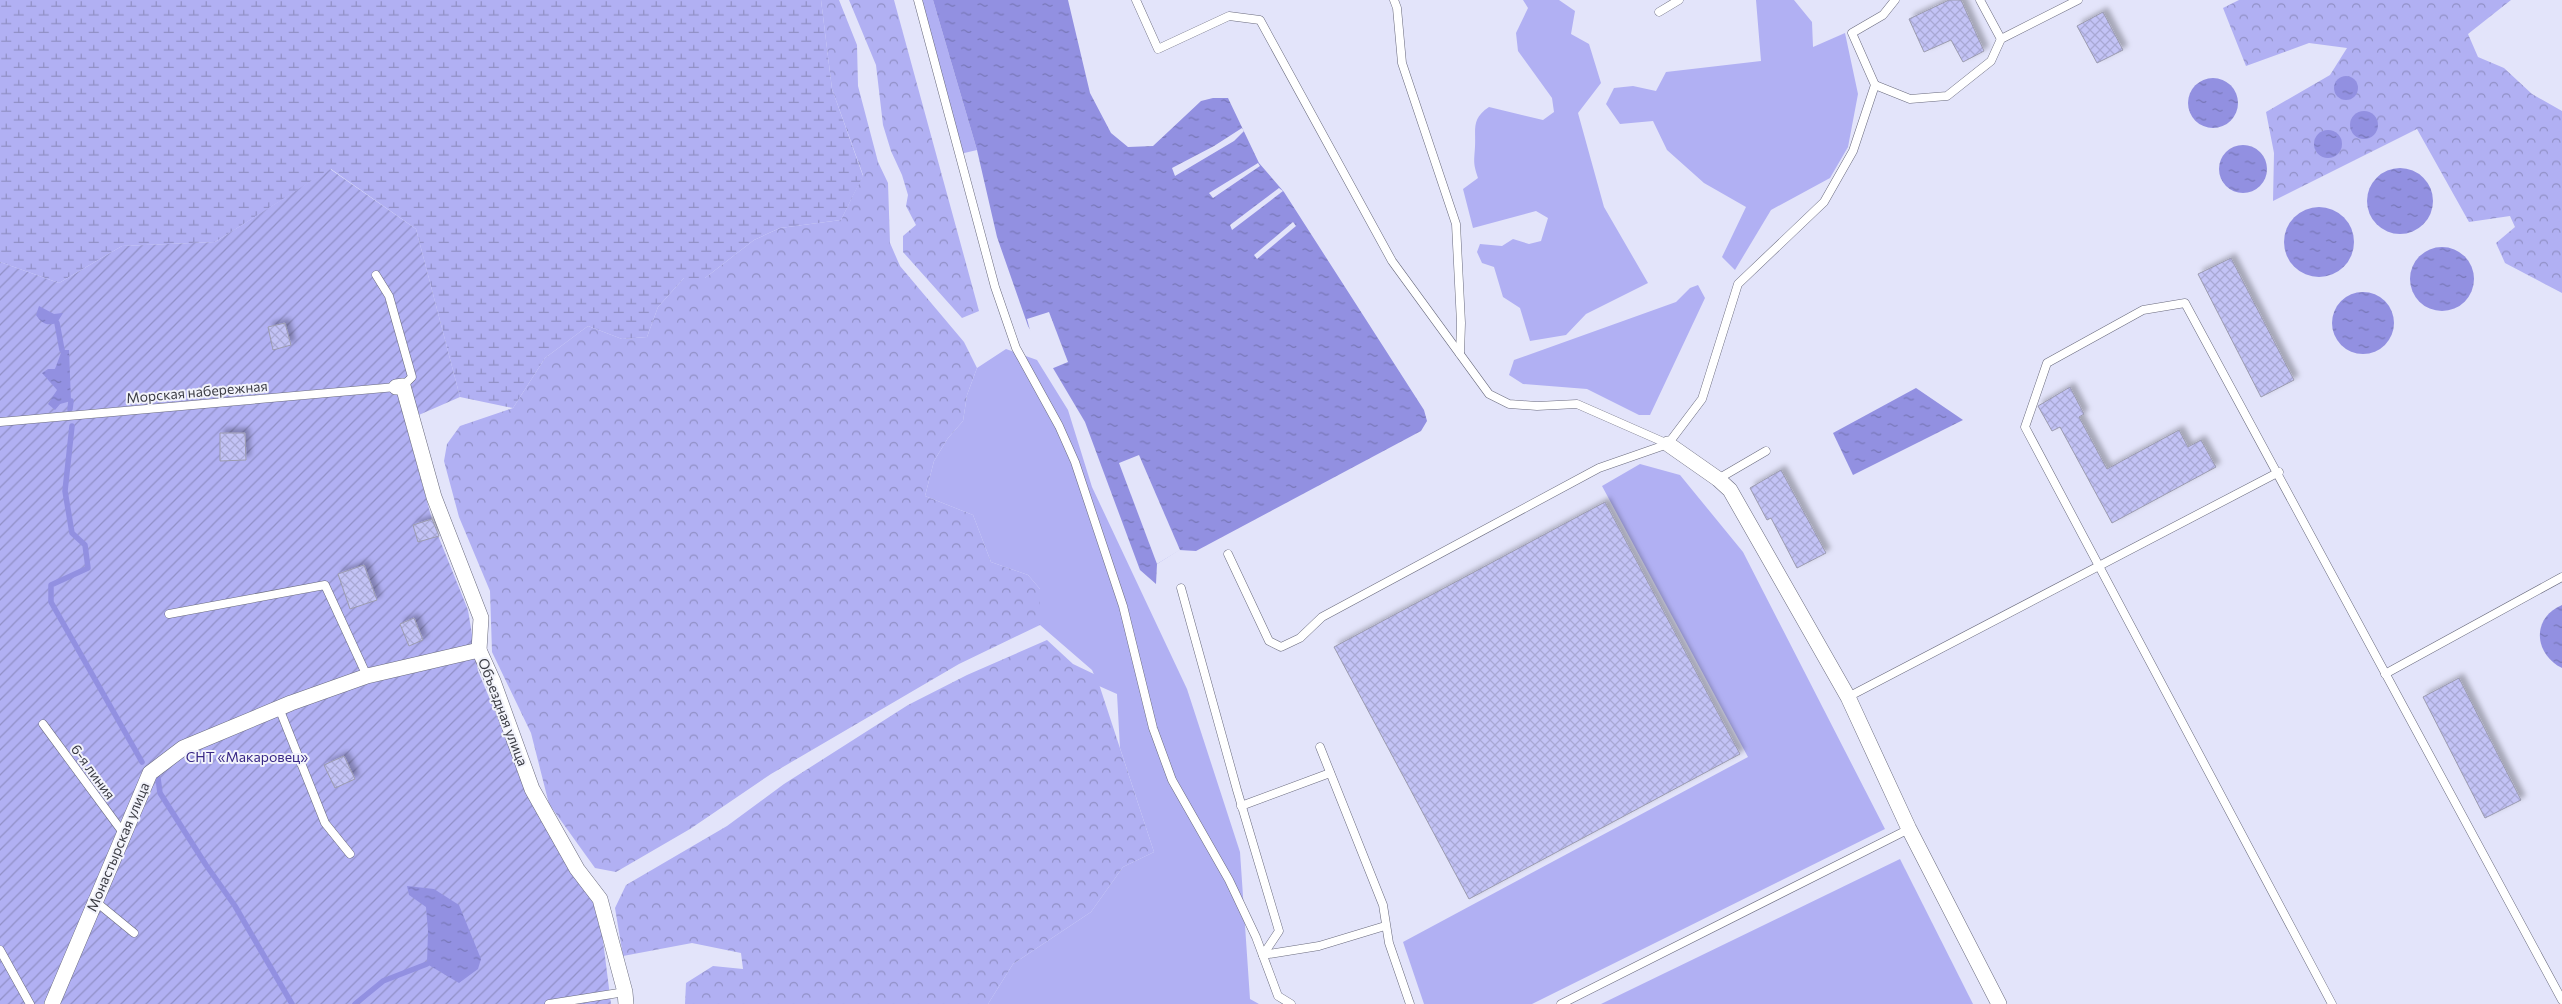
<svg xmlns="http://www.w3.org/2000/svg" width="2562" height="1004" font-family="Commissioner,sans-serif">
<defs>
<pattern id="forest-crowns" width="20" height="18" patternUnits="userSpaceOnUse" patternTransform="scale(1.25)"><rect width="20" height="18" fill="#b1b0f3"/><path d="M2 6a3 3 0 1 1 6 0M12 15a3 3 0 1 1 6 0" fill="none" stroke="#9190c6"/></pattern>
<pattern id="wetland-marsh" width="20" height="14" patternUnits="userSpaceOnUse" patternTransform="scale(1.25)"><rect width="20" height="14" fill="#b1b0f3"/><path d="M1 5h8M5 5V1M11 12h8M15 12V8" fill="none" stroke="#9190c6"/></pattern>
<pattern id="garden-furrows" width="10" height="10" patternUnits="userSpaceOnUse" patternTransform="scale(1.25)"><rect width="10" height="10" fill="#b1b0f3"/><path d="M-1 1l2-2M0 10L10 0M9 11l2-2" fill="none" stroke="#9190c6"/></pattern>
<pattern id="water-ripples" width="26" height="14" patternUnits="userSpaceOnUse" patternTransform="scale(1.25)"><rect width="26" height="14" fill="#9290e1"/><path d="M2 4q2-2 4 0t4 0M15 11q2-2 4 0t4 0" fill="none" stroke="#7877b8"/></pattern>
<pattern id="building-cross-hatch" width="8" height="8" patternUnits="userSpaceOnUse" patternTransform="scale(1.25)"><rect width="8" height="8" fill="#c3c3f6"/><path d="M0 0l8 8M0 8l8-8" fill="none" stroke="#a8a8d4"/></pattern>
<filter id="shadow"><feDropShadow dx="4.5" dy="-4.5" stdDeviation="2.5" flood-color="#0004"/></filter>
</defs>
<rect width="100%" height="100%" fill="#e3e4fa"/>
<!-- grass -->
<g fill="#b1b0f3">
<path d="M918 0H933L977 150 960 154Z"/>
<path d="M1523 0H1559L1575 11 1571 34 1589 44 1601 83 1578 113 1604 207 1648 283 1586 314 1566 335 1530 341 1520 308 1503 297 1494 267 1482 263 1477 252 1480 244 1502 246 1513 239 1529 244 1541 241 1548 218 1536 211 1473 228 1463 189 1478 178C1473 163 1474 162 1475 147 1476 129 1471 119 1489 107L1543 120 1554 112 1552 98 1518 51 1516 33 1528 8Z"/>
<path d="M1756 0H1794L1812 22 1813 47 1845 33 1858 94 1848 147 1830 178 1771 210 1735 270 1722 257 1746 207 1704 183 1667 150 1653 121 1620 124 1606 104 1614 88 1633 86 1656 91 1666 72 1761 61Z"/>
<path d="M1698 285 1705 298 1650 415H1639L1587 389 1523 384 1509 375 1514 360 1676 302 1690 288Z"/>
<path d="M1006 349 1037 360 1068 410 1092 487 1187 689 1240 852 1250 999 1259 1004H988L1013 964 1091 912 1123 867 1154 852 1120 748 1117 694 1099 686 1092 670 1040 625V589L1028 575 991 562 973 515 925 496 934 461 948 438 963 421 967 395 977 368Z"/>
<path d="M1640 464 1680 475 1743 552 1885 829 1532 1004H1424L1403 942 1748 757 1602 486Z"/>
<path d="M1900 859 1973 1004H1601Z"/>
</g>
<!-- forest -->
<g fill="url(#forest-crowns)">
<path d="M821 0H839L857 45 858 86 878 162 888 183 890 243 900 266 964 342 977 368 967 395 963 421 948 438 934 461 925 496 973 515 991 562 1028 575 1040 589V625L959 664 771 774 690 829 616 872 595 868 549 804 531 733 492 652 490 591 459 517 444 461 447 444 460 426 513 408 545 358 588 326 622 339 647 337 658 307 684 278H705L754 240 780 228 841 220 863 175 832 89Z"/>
<path d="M849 0H894L979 311 962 318 903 252V236L916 225 906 206 908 195 902 175 891 151 883 125 876 65Z"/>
<path d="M2239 0H2511L2468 34 2478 57 2504 68 2532 94 2562 111V293L2505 263 2496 243 2515 227 2510 216 2469 222 2417 129 2273 201 2274 153 2266 112 2330 75 2347 48 2309 43 2246 66 2223 8Z"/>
<path d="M1047 640 1073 664 1096 675 1154 852 1123 867 1091 912 1013 964 988 1004H685L686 983 713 966 743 969 741 953 692 943 623 956 615 908 626 885 727 826 784 784 908 705 967 675Z"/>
</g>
<!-- wetland -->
<path fill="url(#wetland-marsh)" d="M0 0H821L832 89 863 176 841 220 780 228 754 240 705 278H684L658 307 647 337 622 339 588 326 545 358 513 408 460 397 416 229 331 169 215 242 122 246 59 283 0 262Z"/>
<!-- garden -->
<path fill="url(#garden-furrows)" d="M330 169 416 229 460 397 405 421 433 523 468 610 478 671 515 759 561 856 598 901 611 1004H0V262L59 283 122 246 215 242Z"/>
<!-- water -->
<g fill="url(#water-ripples)">
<path d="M933 0H1068L1090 93 1111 133 1128 147 1153 146 1201 101 1213 98H1228L1259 163 1284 192 1424 410 1427 421 1421 431 1196 551 1179 550 1157 564 1156 584 1140 570 1085 422 1028 326 997 237 977 150Z"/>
<circle cx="2346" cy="88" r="12"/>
<circle cx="2213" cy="103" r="25"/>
<circle cx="2364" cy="125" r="14"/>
<circle cx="2328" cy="144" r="14"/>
<circle cx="2243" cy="169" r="24"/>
<circle cx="2400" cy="201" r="33"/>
<circle cx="2319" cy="242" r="35"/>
<circle cx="2442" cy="279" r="32"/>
<circle cx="2363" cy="323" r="31"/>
<path d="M39 306 54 314 63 313 57 323C47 326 42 324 36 315Z"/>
<path d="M62 350H69L71 401 60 404 55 410 48 404 57 390 42 373 48 369H55Z"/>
<path d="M1916 388 1963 420 1853 475 1833 433Z"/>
<path d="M2562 605V668C2534 654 2531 618 2562 605Z"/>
<path d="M407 886 434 889 459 905 481 959 478 969 459 983 427 964 428 931 426 907 409 895Z"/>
</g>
<!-- pier -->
<g fill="#e3e4fa">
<path d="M1242 128 1244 131 1234 141 1175 176 1172 168 1214 146Z"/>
<path d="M1258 163 1260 166 1213 198 1209 193Z"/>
<path d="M1279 188 1283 191 1232 230 1230 225Z"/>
<path d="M1293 222 1296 226 1257 259 1254 255Z"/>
<path d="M1049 312 1068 362 1051 369 1032 338 1027 319Z"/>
<path d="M1139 455 1180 550 1157 564 1119 463Z"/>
</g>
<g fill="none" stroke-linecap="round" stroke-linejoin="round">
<!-- stream -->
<g stroke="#9290e1" stroke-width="5.5">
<path d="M57 323 62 350"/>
<path d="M70 409 71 401"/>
<path d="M72 426 65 491 72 533 85 545 88 568 51 585V602L142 762"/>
<path d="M158 778 160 793 206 865 235 906 292 1004"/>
<path d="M355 1004 383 981 427 964"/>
</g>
</g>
<!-- building -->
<g fill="url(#building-cross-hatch)" stroke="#9b9baf" filter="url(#shadow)">
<path d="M1949 0H1961L1984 51 1963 62 1951 40 1924 52 1909 19Z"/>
<path d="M2103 12 2123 50 2097 63 2077 26Z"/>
<path d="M2231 258 2294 380 2261 397 2198 274Z"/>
<path d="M285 323 291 345 273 350 268 327Z"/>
<path d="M2070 387 2084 414 2079 417 2107 469 2179 430 2188 447 2201 440 2216 467 2112 523 2060 427 2052 431 2038 406Z"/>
<path d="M220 433H245L246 460 220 461Z"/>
<path d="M1781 470 1826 553 1797 568 1771 518 1767 520 1750 488Z"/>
<path d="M1605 502 1740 754 1469 899 1334 647Z"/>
<path d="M432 519 439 536 418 542 413 525Z"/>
<path d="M364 565 377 600 350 609 338 574Z"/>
<path d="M414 618 423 640 409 646 400 624Z"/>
<path d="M2459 678 2521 800 2485 818 2423 697Z"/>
<path d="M344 756 355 779 335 788 324 765Z"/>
</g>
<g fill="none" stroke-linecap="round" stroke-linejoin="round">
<defs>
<g id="lane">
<path d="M918 0 995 287 1016 348 1059 426 1075 462 1123 606 1153 728 1172 780 1229 880 1256 937 1278 996 1291 1004"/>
<path d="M1136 0 1158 49 1229 16 1260 20 1392 261 1489 394 1509 404 1537 406 1577 404 1668 444"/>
<path d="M1394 0 1397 8 1402 63 1456 224 1461 323 1460 354"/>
<path d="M1980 0 2001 39"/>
<path d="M1659 12 1679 0"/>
<path d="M1875 85 1910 99 1947 96 1991 61 2001 39 2078 0"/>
<path d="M376 275 389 296 412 377 403 386"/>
<path d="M0 422 396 387"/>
<path d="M1718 479 1766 451"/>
<path d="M1228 554 1269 641 1281 647 1300 638 1322 617 1599 468 1668 444 1702 399 1738 284 1824 202 1853 151 1875 85 1852 33 1883 15 1895 0"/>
<path d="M1181 588 1237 790 1279 931 1263 955"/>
<path d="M169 614 325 585 367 676"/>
<path d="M2385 674 2562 577"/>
<path d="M1848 697 2279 472"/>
<path d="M279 708 325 823 350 854"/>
<path d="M43 724 124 834"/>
<path d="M1320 747 1383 905 1389 943 1410 1004"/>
<path d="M1241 806 1330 773"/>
<path d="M95 901 134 933"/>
<path d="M0 950 30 1004"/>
<path d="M1263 955 1319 946 1385 926"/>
<path d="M549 1004 625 992"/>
<path d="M1561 1004 1909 829"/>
<path d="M2332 1004 2025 427 2047 363 2143 310 2185 303 2562 1000"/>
</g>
<g id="street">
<path d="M396 387 403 386 434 497 481 618 479 650 493 681 532 789 577 869 600 899 625 992 626 1004"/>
<path d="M1668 444 1718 479 1730 490 1848 697 1909 829 1999 1004"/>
<path d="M52 1004 150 773 183 748 291 703 367 676 479 650"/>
</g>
</defs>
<!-- lane casing -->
<use href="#lane" stroke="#696a7d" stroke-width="9"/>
<!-- street casing -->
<use href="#street" stroke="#696a7d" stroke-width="16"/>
<!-- lane -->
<use href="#lane" stroke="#fff" stroke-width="8"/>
<!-- street -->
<use href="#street" stroke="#fff" stroke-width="15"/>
</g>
<g text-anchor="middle" stroke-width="4" stroke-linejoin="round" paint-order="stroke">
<!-- street labels -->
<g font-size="14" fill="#3b3c44" stroke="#f2f3fb">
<text transform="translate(197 392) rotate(-5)" y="5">Морская набережная</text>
<text transform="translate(503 712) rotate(69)" y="5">Объездная улица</text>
<text transform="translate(93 772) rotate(54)" y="5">6-я линия</text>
<text transform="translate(118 847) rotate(-67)" y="5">Монастырская улица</text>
</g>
<!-- park labels -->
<g font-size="14" fill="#382785" stroke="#f2f3fb">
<text x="247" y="762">СНТ «Макаровец»</text>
</g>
</g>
</svg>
